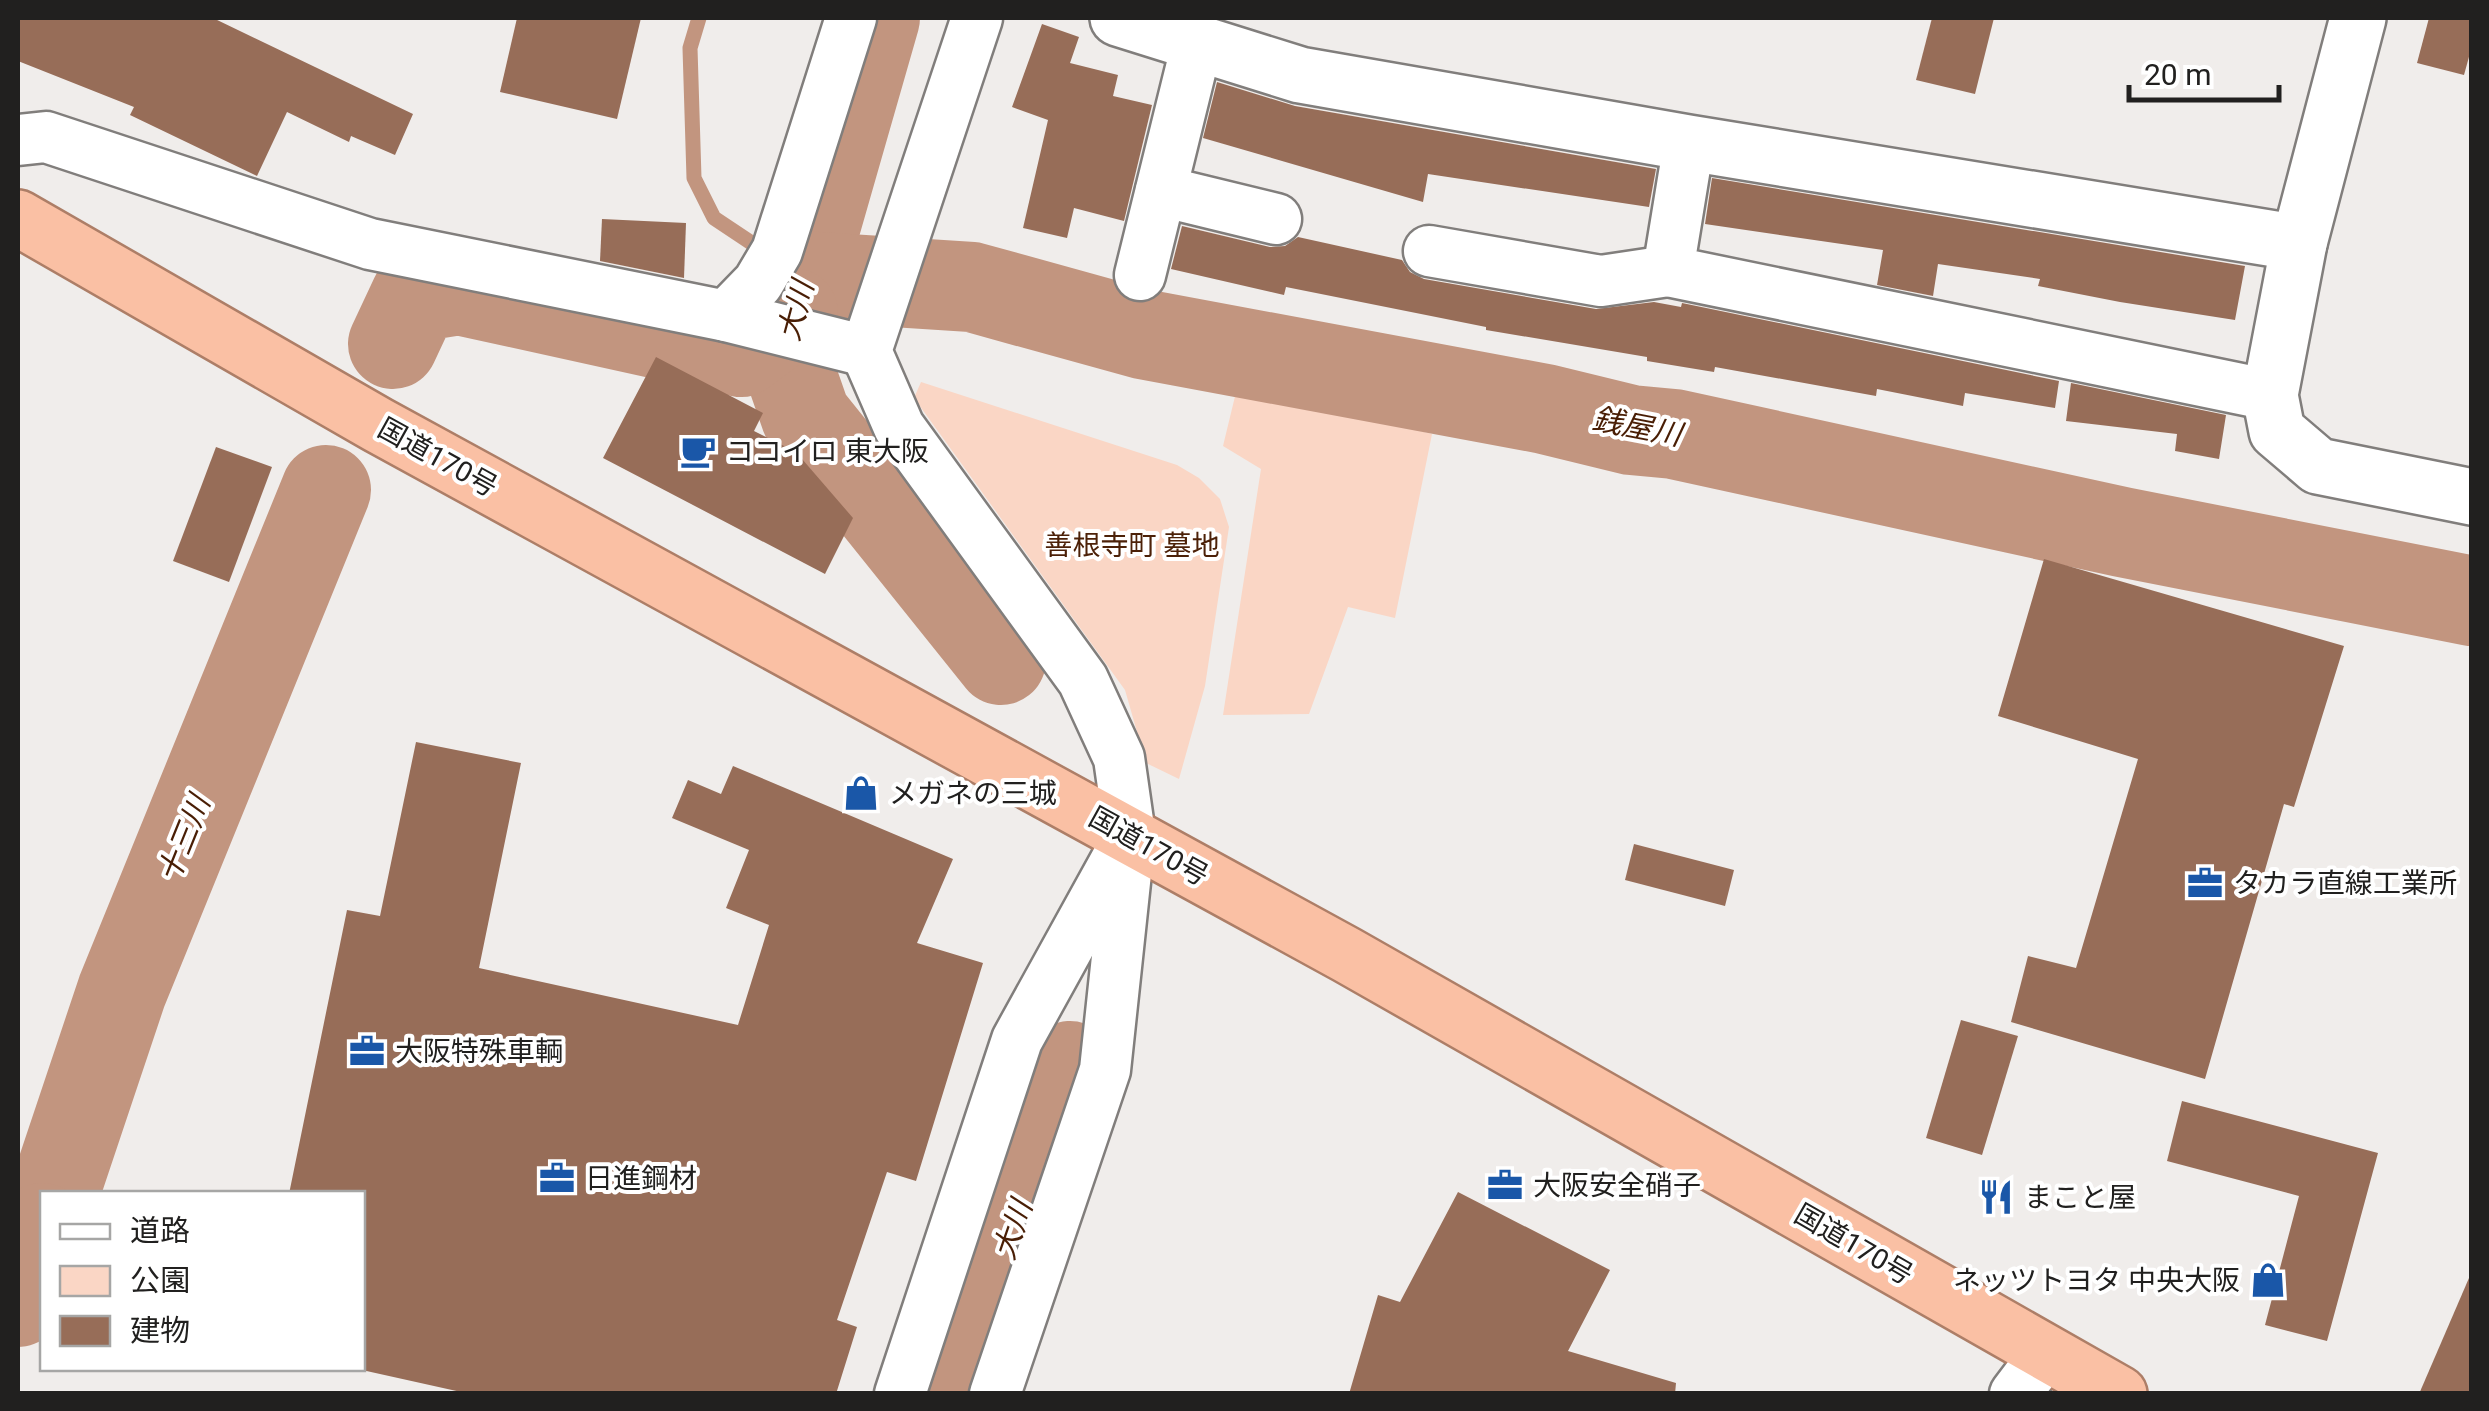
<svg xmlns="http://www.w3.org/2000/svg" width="2489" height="1411" font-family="Roboto,'Noto Sans JP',sans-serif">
<rect width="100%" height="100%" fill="#f0edeb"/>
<!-- green -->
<g fill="#fad6c5">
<path d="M921 382 1177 465 1199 478 1220 499 1229 527 1205 686 1179 779 1146 763 1125 690 914 398Z"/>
<path d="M1238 384 1432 434 1395 618 1348 607 1309 714 1223 715 1261 469 1223 446Z"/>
</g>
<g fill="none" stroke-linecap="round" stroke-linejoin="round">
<!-- stream -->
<path stroke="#c2957f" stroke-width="15" d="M699 18 690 48 694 178 714 218 801 276"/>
<!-- river -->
<g stroke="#c2957f" stroke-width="90">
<path d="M875 18 801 276 784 354 806 417 1001 660"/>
<path d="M801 276 972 287 1142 334 1545 409 1631 430 1674 434 2122 532 2472 601"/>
<path d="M393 344 415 297 459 290 741 352 793 313"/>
<path d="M54 1194 122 991 326 490"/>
<path d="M18 1302 42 1228"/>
<path d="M957 1394 1070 1066"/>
</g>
</g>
<!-- building -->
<g fill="#976d58">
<path d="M18 18H213L413 114 395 155 351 136 349 142 287 112 257 176 130 115 134 107 18 61Z"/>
<path d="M517 18H641L617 119 500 92Z"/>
<path d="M1932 18H1994L1975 94 1916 80Z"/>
<path d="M2429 18H2472V46L2464 75 2417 63Z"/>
<path d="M1042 24 1079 37 1070 63 1118 75 1113 96 1152 105 1124 221 1074 208 1067 238 1023 228 1048 120 1012 107Z"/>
<path d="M1217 82 1295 106 1656 169 1649 207 1428 174 1423 202 1203 138Z"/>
<path d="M1712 178 2245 266 2235 320 2120 302 2038 286 2040 279 1938 264 1933 296 1877 285 1883 250 1705 224Z"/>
<path d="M602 219 686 223 684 278 600 261Z"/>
<path d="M1182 226 1270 247 1285 246 1298 237 1402 260 1410 272 1424 279 1596 309 1654 302 1681 307 1682 303 2059 381 2055 408 1965 393 1963 406 1877 389 1876 396 1715 367 1714 372 1647 361V357L1486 330V327L1286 287 1284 295 1171 269Z"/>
<path d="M656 357 763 413 754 431 796 452 853 518 825 574 603 458Z"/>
<path d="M2071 383 2226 415 2219 459 2175 451 2177 434 2066 421Z"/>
<path d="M216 447 272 467 229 582 173 561Z"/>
<path d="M2044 559 2344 646 2294 807 2284 804 2205 1079 2011 1022 2028 956 2076 968 2138 759 1998 716Z"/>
<path d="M416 742 521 763 479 968 738 1025 769 925 726 908 749 850 672 818 688 780 721 794 733 766 953 859 917 943 983 963 916 1181 887 1172 837 1320 857 1327 836 1394H470L362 1370V1194H289L347 910 380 916Z"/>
<path d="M1634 844 1734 870 1725 906 1625 880Z"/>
<path d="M1961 1020 2018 1036 1982 1155 1926 1138Z"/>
<path d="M2182 1101 2378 1153 2327 1341 2265 1325 2299 1196 2167 1161Z"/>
<path d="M1458 1192 1610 1270 1568 1351 1676 1383 1675 1394H1349L1378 1295 1400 1302Z"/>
<path d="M2472 1271V1394H2419Z"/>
</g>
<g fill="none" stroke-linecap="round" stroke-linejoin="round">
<defs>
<g id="minor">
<path d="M977 18 866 351 899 427 1083 680 1119 758 1130 835 1105 1070 995 1394"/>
<path d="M18 140 46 137 370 244 726 316 866 351"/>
<path d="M1689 143 1668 271 2270 395"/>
<path d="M1161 191 1276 219"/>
<path d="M1429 251 1601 281 1668 271"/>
<path d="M1140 275 1197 44"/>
<path d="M726 316 758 283 777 251 851 18"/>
<path d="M900 1394 1017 1040 1118 857"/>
<path d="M2015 1394 2046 1353"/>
</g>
<g id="tertiary">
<path d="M1118 18 1300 75 1689 143 2299 243"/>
<path d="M2358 18 2299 243 2270 395 2277 431 2318 466 2472 497"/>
</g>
<path id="trunk" d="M18 218 378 425 1347 955 2119 1394"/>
</defs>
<!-- minor casing -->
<use href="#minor" stroke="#817e7c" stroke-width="55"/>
<!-- tertiary casing -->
<use href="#tertiary" stroke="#817e7c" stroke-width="60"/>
<!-- trunk casing -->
<use href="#trunk" stroke="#ad7e67" stroke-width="60"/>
<!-- minor -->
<use href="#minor" stroke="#fff" stroke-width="50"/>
<!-- tertiary -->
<use href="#tertiary" stroke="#fff" stroke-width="55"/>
<!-- trunk -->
<use href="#trunk" stroke="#fac0a4" stroke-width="55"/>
</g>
<!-- icons -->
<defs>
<symbol id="cafe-bare" viewBox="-9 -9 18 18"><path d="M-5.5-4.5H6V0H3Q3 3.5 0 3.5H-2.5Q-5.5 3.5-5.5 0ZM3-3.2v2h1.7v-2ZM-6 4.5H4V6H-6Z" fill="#1a57a8" stroke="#fff" stroke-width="2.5" paint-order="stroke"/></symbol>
<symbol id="shop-bare" viewBox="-9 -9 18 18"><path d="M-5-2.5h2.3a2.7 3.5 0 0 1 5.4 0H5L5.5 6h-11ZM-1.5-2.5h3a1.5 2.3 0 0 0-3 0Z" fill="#1a57a8" stroke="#fff" stroke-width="2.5" paint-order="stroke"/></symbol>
<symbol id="office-bare" viewBox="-9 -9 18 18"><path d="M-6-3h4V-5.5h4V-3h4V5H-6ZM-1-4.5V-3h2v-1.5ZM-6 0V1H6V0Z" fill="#1a57a8" stroke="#fff" stroke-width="2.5" paint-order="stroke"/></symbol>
<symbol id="restaurant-bare" viewBox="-9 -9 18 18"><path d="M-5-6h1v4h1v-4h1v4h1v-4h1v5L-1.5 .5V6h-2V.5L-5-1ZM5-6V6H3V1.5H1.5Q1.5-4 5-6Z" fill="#1a57a8" stroke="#fff" stroke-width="2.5" paint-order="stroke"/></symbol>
</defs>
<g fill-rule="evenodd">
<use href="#cafe-bare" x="673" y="426" width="50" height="50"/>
<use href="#shop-bare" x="836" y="768" width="50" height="50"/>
<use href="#office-bare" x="2180" y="858" width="50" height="50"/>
<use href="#office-bare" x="342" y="1026" width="50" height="50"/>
<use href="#office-bare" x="532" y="1153" width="50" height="50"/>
<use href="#office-bare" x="1480" y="1160" width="50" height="50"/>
<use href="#restaurant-bare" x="1971" y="1172" width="50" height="50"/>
<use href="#shop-bare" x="2243" y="1255" width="50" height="50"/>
</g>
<g text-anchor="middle" stroke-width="8" stroke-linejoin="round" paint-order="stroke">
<!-- poi labels -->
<g font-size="28" fill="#21201f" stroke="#fff" text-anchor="start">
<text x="726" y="461">ココイロ 東大阪</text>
<text x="889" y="803">メガネの三城</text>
<text x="2233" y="893">タカラ直線工業所</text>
<text x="395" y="1061">大阪特殊車輌</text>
<text x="585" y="1188">日進鋼材</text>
<text x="1533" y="1195">大阪安全硝子</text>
<text x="2024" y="1207">まこと屋</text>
<text x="2240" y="1290" text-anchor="end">ネッツトヨタ 中央大阪</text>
</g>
<!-- street labels -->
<g font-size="28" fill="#21201f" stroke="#fff">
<text transform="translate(438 457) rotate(29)" y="10">国道170号</text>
<text transform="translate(1149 846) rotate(29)" y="10">国道170号</text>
<text transform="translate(1854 1244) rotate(30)" y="10">国道170号</text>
</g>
<!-- park labels -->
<g font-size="28" fill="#4c2108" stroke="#fff">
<text x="1132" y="555">善根寺町 墓地</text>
</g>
<!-- water labels -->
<g font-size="30" font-style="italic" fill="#491e05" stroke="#fff">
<text transform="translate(796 311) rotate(-75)" y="10">大川</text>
<text transform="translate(1637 427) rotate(11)" y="10">銭屋川</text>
<text transform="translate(184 839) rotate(-68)" y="10">十三川</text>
<text transform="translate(1013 1230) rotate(-71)" y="10">大川</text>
</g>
</g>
<!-- border -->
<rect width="2489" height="1411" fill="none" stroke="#21201f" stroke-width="40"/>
<!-- legend -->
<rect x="40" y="1191" width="325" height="180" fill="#ffffff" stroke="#a6a6a5" stroke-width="2.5"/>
<rect x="60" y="1224" width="50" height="15" fill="#ffffff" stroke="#a6a6a5" stroke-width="2.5"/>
<text x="130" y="1241" font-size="30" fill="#21201f">道路</text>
<rect x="60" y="1266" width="50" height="30" fill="#fad6c5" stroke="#a6a6a5" stroke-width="2.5"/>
<text x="130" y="1291" font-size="30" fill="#21201f">公園</text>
<rect x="60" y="1316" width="50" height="30" fill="#976d58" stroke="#a6a6a5" stroke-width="2.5"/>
<text x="130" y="1341" font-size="30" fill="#21201f">建物</text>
<!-- scale -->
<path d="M2129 85v15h150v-15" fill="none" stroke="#21201f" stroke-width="5"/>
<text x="2144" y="85" font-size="30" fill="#21201f" stroke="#ffffff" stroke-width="8" paint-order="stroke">20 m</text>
</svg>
